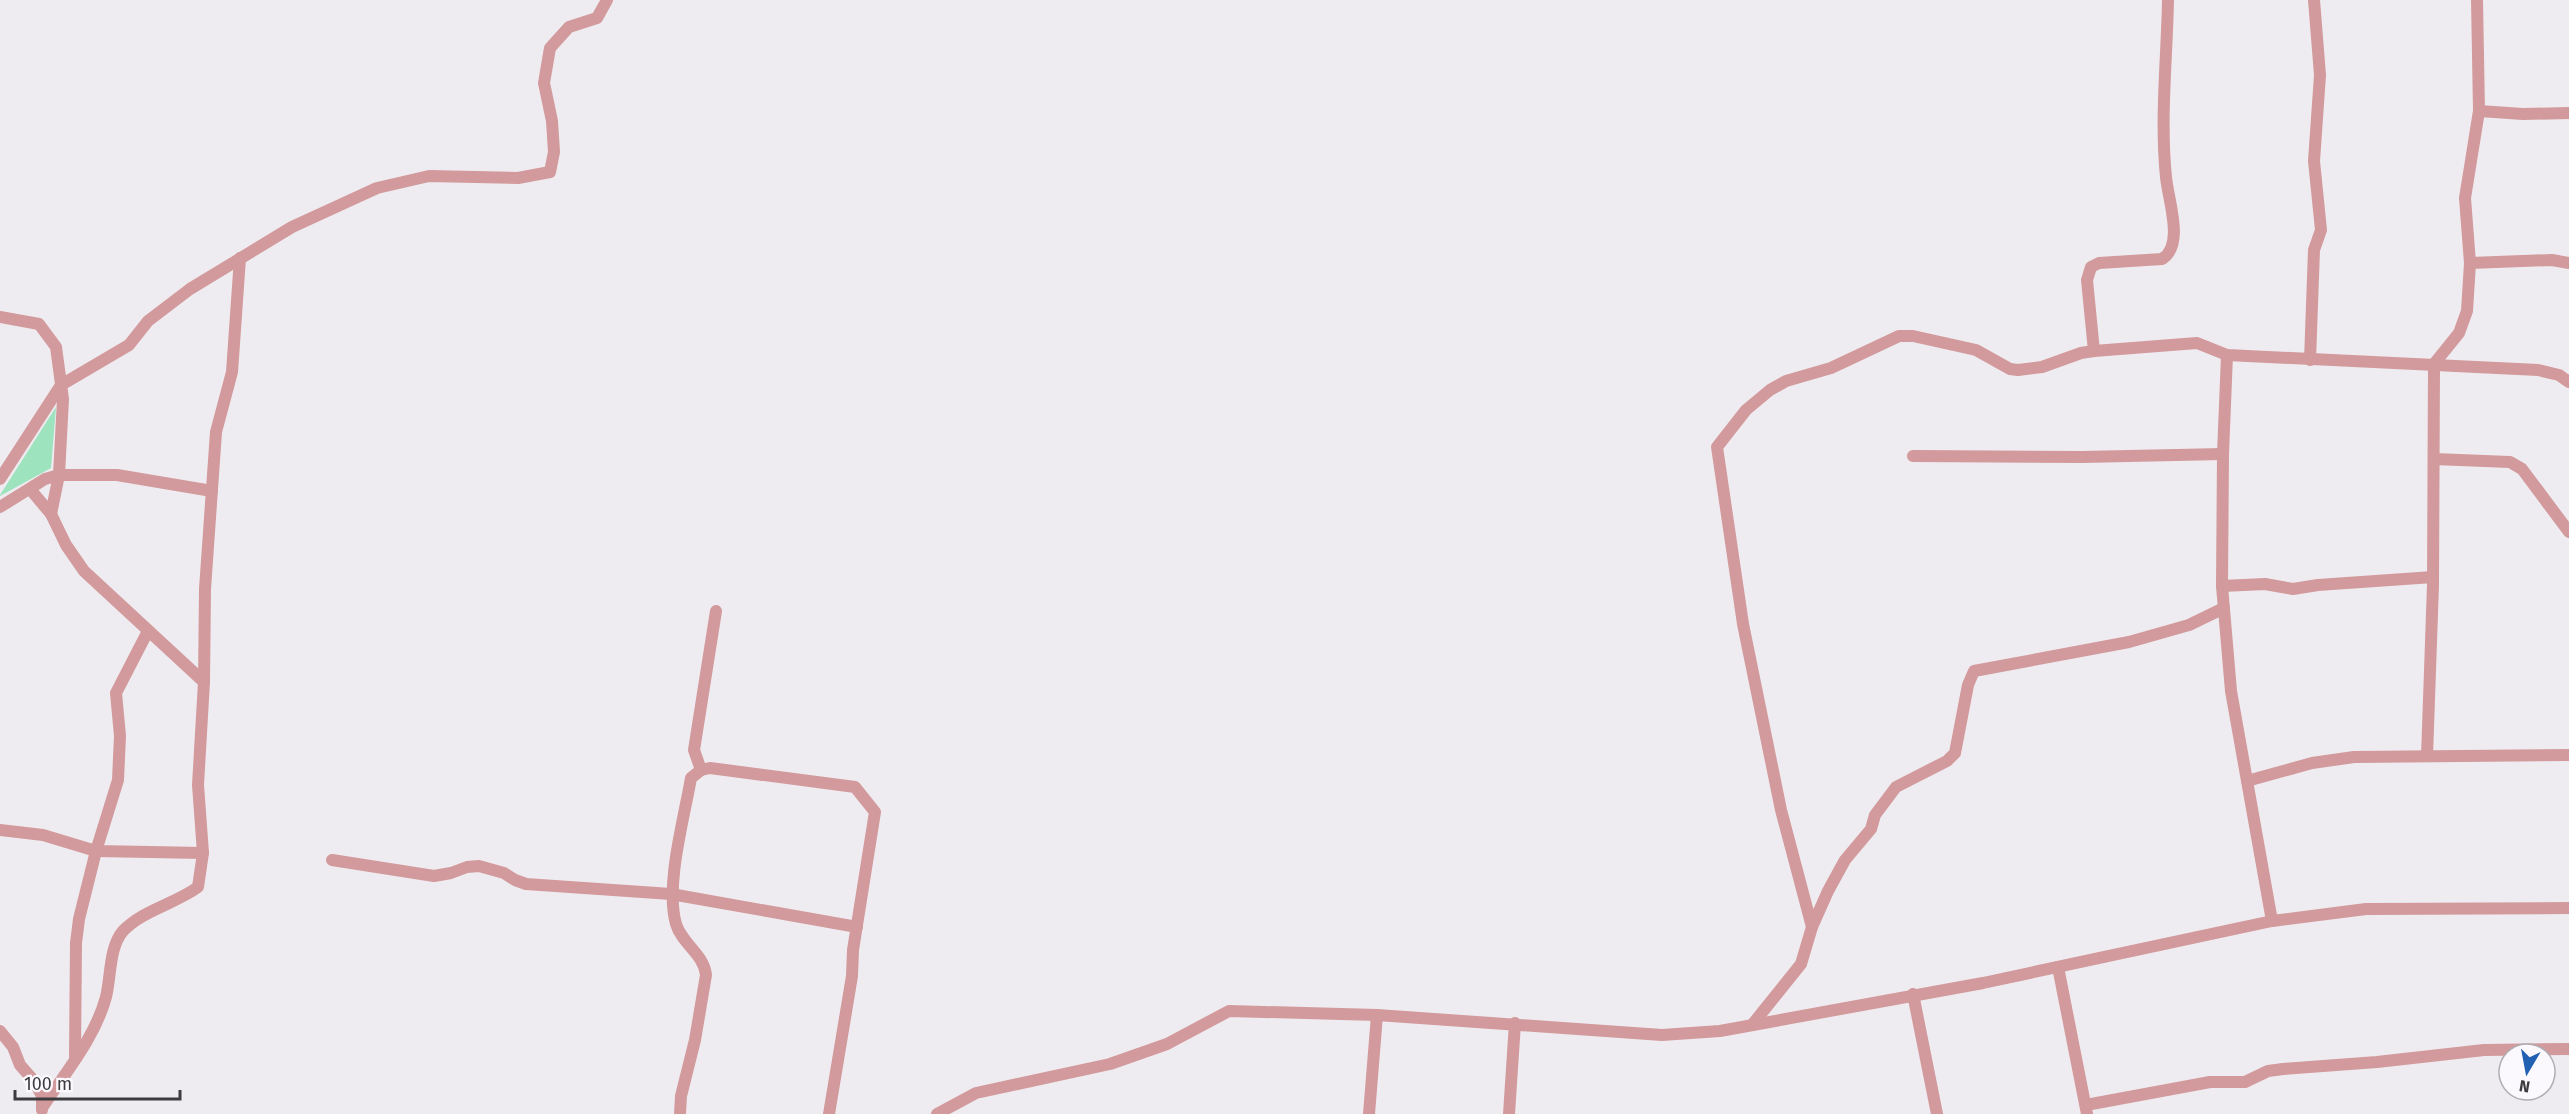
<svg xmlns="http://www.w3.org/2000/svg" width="2569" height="1114" font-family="'Fira Sans',sans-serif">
<rect width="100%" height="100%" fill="#efecf1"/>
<!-- green -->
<path fill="#9de3be" d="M56 407 51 468 0 496V495Z"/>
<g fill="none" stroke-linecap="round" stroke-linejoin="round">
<!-- minor -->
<g stroke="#d29a9c" stroke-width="12">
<path d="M2479 111 2523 114 2569 113"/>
<path d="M2470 263 2552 260 2569 263"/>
<path d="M0 317 39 324 56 347 63 399 59 475 51 514"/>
<path d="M2094 351 2087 280 2091 267 2099 263 2162 259C2185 245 2168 200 2166 177 2160 118 2167 58 2168 0"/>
<path d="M2227 355 2223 454 2222 586 2231 691 2272 921"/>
<path d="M2310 360 2314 250 2321 230 2314 161 2320 75 2314 0"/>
<path d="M1913 456 2082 457 2223 454"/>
<path d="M2434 459 2510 462 2522 469 2569 532"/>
<path d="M0 479 61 385 129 345 148 321 190 289 292 227 377 188 429 176 518 178 550 172 554 152 552 121 544 83 550 48 569 27 597 18 607 0"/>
<path d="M30 489 51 514 66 545 84 571 204 682"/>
<path d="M0 507 45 479 59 475H117L212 491"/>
<path d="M2222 586 2265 584 2293 589 2318 585 2433 577"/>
<path d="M2427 756 2433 585 2434 364 2459 333 2467 311 2470 263 2465 198 2479 111 2477 0"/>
<path d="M701 770 694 750 716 611"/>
<path d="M2247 781 2312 763 2354 757 2569 755"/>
<path d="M0 830 43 835 96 851 203 853"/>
<path d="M332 860 434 876 451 873 467 867 479 866 504 873 515 880 526 884 671 894 857 927"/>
<path d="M1812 927 1781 810 1743 624 1717 447 1746 410 1770 390 1786 381 1831 368 1899 336H1913L1976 350 2010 369 2018 370 2042 367 2081 353 2094 351 2197 343 2227 355 2538 370 2559 375 2569 382"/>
<path d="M2058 967 2087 1114"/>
<path d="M1913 994 1937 1114"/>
<path d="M1752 1025 1801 964 1812 927 1828 891 1845 860 1871 829 1875 815 1896 787 1947 761 1955 753 1968 685 1974 671 2129 642 2189 625 2224 608"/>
<path d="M0 1031 13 1047 20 1065 34 1081 42 1096V1110"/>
<path d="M75 1056 76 943 79 919 96 851 118 780 120 736 116 693 148 631"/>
<path d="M2086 1105 2210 1082H2245L2268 1071 2283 1069 2377 1062 2484 1050 2569 1049"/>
<path d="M42 1108C65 1073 95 1038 106 997 111 977 109 947 123 931 143 910 175 904 198 887L203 853 198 785 204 682 205 589 216 432 232 372 240 258"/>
<path d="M680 1114 681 1096 695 1040 706 975C704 954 682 944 676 924 665 885 684 819 691 778L701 770 710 768 855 787 875 812 853 950 852 976 829 1114"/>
<path d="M937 1114 976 1093 1110 1064 1167 1044 1229 1011 1377 1015 1662 1035 1720 1031 1983 983 2272 921 2366 909 2569 908"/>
<path d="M1369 1114 1377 1015"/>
<path d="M1509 1114 1515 1023"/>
</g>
</g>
<!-- north arrow -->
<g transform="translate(2527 1072) rotate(190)"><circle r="28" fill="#fcf9fe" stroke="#afadb1" stroke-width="1.5"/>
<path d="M0-4.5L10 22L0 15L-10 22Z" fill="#2261b2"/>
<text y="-9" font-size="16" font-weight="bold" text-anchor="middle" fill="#3c3b3d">N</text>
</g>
<!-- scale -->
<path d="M15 1090v9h165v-9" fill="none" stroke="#3c3b3d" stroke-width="3"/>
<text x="24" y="1090" font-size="18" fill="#3c3b3d" stroke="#fcf9fe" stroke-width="4.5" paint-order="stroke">100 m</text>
</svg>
